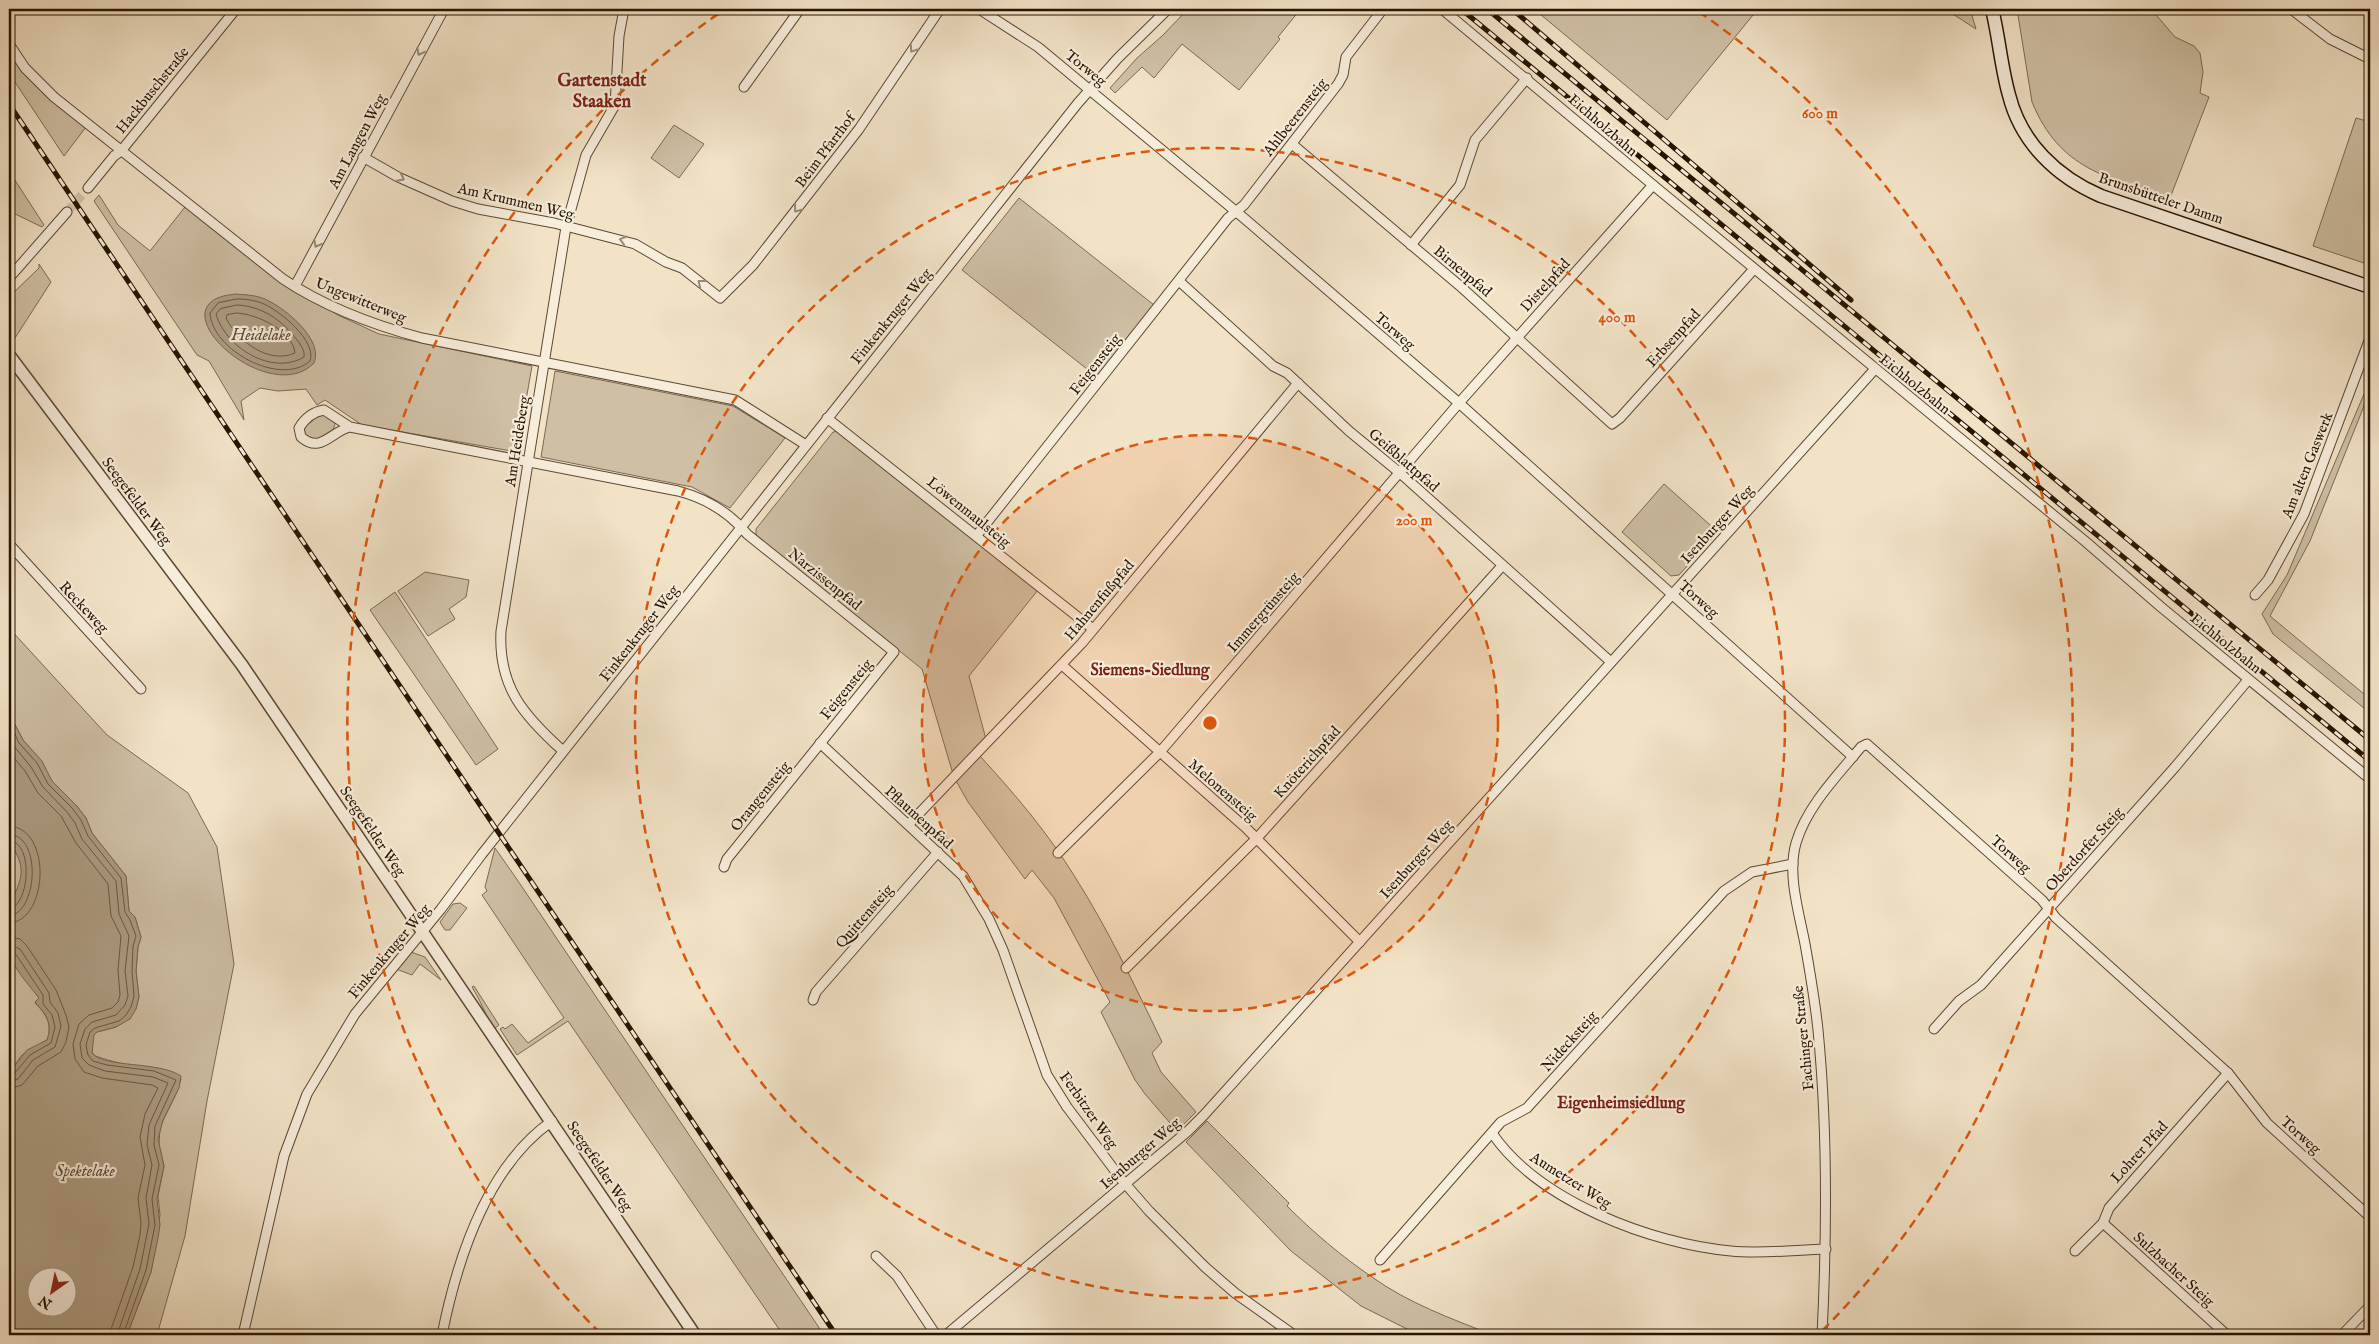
<svg xmlns="http://www.w3.org/2000/svg" width="2379" height="1344" font-family="'IM FELL English',serif">
<rect width="100%" height="100%" fill="#f2e3c7"/>
<filter id="stains"><feTurbulence type="fractalNoise" baseFrequency=".004" numOctaves="4"/><feColorMatrix values="0 0 0 0 .2 0 0 0 0 .09 0 0 0 0 .02 0 0 0 .5 -.17"/></filter>
<radialGradient id="worn" r=".72"><stop offset=".6" stop-color="#630" stop-opacity="0"/><stop offset="1" stop-color="#630" stop-opacity=".3"/></radialGradient>
<!-- green -->
<g fill="#cfc0a5" stroke="#7b6a52">
<path d="M1188 9H1305L1301 13 1299 11 1278 37 1280 39 1239 90 1182 44 1154 78 1142 67 1115 93 1110 88 1137 58 1162 36Z"/>
<path d="M1534 9H1758L1667 120Z"/>
<path d="M1945 9H1970L1976 29Z"/>
<path d="M2017 9H2151L2175 37 2194 46 2200 53 2203 72 2200 93 2209 97 2170 198C2107 177 2060 170 2032 102Z"/>
<path d="M9 50 86 127 64 156 9 73Z"/>
<path d="M2356 118 2370 122V265L2313 246Z"/>
<path d="M674 125 704 144 679 178 651 158Z"/>
<path d="M9 171 44 225 42 227 9 211Z"/>
<path d="M99 195 118 225 150 251 185 207 290 288 338 315 379 334 532 366 517 452 362 425 325 400 317 405 306 389 278 391 260 388 241 401 244 420 209 361 197 355 94 201Z"/>
<path d="M1019 198 1154 305 1097 377 962 270Z"/>
<path d="M39 264 51 282 15 338 9 331V297L39 268Z"/>
<path d="M555 371 733 406 785 438 730 508 692 487 541 457Z"/>
<path d="M2370 380V391L2310 541 2270 616 2370 699V713L2273 634 2262 614 2287 575Z"/>
<path d="M321 412 335 420C336 433 325 436 316 442L304 434C304 421 311 419 321 412Z"/>
<path d="M839 431 1038 590 969 676 986 739 953 774 922 669 756 536V529L833 432Z"/>
<path d="M1664 484 1718 532 1679 575 1671 576 1622 532Z"/>
<path d="M425 572 469 580 466 597 449 609 455 619 428 636 398 591Z"/>
<path d="M395 592 498 749 476 765 370 610Z"/>
<path d="M9 628 107 735 188 793 217 847 234 964 207 1101 185 1236 157 1335H127L151 1272 160 1215 158 1196 164 1166 159 1145 160 1127 177 1092 181 1079C169 1075 98 1059 94 1055 89 1049 92 1041 94 1035L97 1032 116 1027 136 1009 139 997 136 971 138 947 141 937 135 917 129 911 126 876 92 833 86 818 76 805 52 781 40 760 23 740 9 713Z"/>
<path d="M979 755C1014 793 1048 833 1075 877 1108 929 1135 986 1162 1042L1152 1053 1161 1072 1196 1112 1177 1131 1145 1094 1135 1080 1101 1012 1110 1002 1054 898 1032 870 1025 879 968 802 955 779Z"/>
<path d="M9 842C13 849 19 855 21 863 25 876 17 897 9 907Z"/>
<path d="M495 848 516 878 824 1335H783L568 1021 517 1055 500 1029 503 1027 505 1029 512 1024 528 1043 564 1018 482 895 487 891 485 887Z"/>
<path d="M460 903 467 908 450 930H445L440 922 453 904Z"/>
<path d="M9 952 39 998 35 1003C46 1014 53 1024 47 1040L22 1055 9 1073Z"/>
<path d="M411 952 425 957 441 980 420 964 412 975 396 969Z"/>
<path d="M474 986 499 1025 494 1029C485 1015 481 1001 472 987Z"/>
<path d="M1207 1121 1289 1203 1287 1206C1313 1232 1341 1256 1372 1277 1408 1303 1452 1319 1493 1335H1419L1361 1306 1291 1251 1186 1142Z"/>
</g>
<!-- water -->
<g fill="#ad9d83" stroke="#77664f" fill-rule="evenodd">
<path d="M236 294C247 295 257 295 267 300 286 309 324 340 314 363 274 404 180 328 211 302 218 296 228 295 236 294Z"/>
<path d="M9 713 23 740 42 761 52 781 76 805 86 818 92 833 126 876 129 911 135 917 141 937 138 947 136 971 139 997 136 1009 130 1019 116 1027 97 1032 94 1035 92 1053C103 1068 159 1061 181 1076L179 1088 163 1120 158 1139 164 1166 157 1199 160 1225 158 1238 151 1272 127 1335H9V1073L27 1050 47 1040C53 1023 46 1014 35 1002L39 998C29 985 14 969 9 953 7 947 7 911 9 906 22 879 28 868 9 842ZM38 1276H68V1306H38Z"/>
</g>
<g fill="none" stroke-linecap="round" stroke-linejoin="round">
<!-- shore -->
<g stroke="#6a5842" stroke-width="1">
<path d="M237 299C246 299 255 300 264 304 280 311 317 341 310 361 280 387 212 350 210 313L218 303Z"/>
<path d="M237 305C262 306 282 320 297 340 301 345 305 351 304 357 272 376 226 348 216 314L220 309Z"/>
<path d="M237 313C257 314 293 331 295 353 268 365 237 340 226 318L227 315Z"/>
<path d="M9 721 19 743 37 763 48 784 72 808 81 820 88 836 121 878 125 912 130 920 136 936 133 946 132 971 134 996 131 1007 126 1015 119 1021 95 1028 90 1032 86 1045 88 1055 93 1061 107 1065 154 1071 176 1080 155 1126 154 1145 159 1165 152 1199 155 1225 146 1270 123 1335"/>
<path d="M9 734 14 746 31 767 43 787 67 812 75 823 82 839 116 881 119 914 129 936 125 971 128 996 125 1005 116 1015 92 1022 85 1029 80 1044 82 1058 89 1065 105 1071 153 1077 168 1083 149 1125 147 1145 152 1165 146 1198 149 1224 140 1269 117 1335"/>
<path d="M9 752 25 771 38 793 61 816 76 843 108 884 111 916 121 936 118 970 120 995 118 1002 112 1008 89 1015 79 1024 73 1044 75 1059 84 1072 102 1078 152 1085 158 1088 145 1114 140 1137 145 1165 138 1198 141 1223 140 1235 133 1267 109 1335"/>
<path d="M9 826C53 828 48 922 9 923"/>
<path d="M9 834C43 836 37 914 9 916"/>
<path d="M9 840C35 843 29 907 9 909"/>
<path d="M9 937 20 939 27 946 56 990 66 1015 69 1027 66 1042 61 1052 38 1066 22 1085 9 1089"/>
<path d="M9 944 20 949 49 993 50 1002 58 1013 61 1026 55 1047 33 1060 18 1079 9 1082"/>
<path d="M9 950 15 953 43 995V1004L52 1015 55 1027 51 1043 30 1055 14 1074 9 1075"/>
</g>
<!-- minor-tunnel -->
<path stroke="#d4c4a9" stroke-width="9" stroke-dasharray="9 4.5" stroke-linecap="butt" d="M67 212 88 188"/>
<defs>
<g id="minor">
<path d="M979 9 1038 47 1245 219 1459 403 1853 757"/>
<path d="M1442 9 1653 185 2086 542 2161 607 2370 779"/>
<path d="M2291 9 2330 39 2370 59"/>
<path d="M9 44 25 68 54 97 283 279C325 307 373 325 422 338L735 400 806 445"/>
<path d="M744 87 800 9"/>
<path d="M1292 144 1460 286 1612 424 1620 418 1754 269"/>
<path d="M363 157 398 177 452 201 478 209 554 223 635 244 666 262 682 268 720 298 753 265 859 129 940 9"/>
<path d="M88 188 114 156 121 151 236 9"/>
<path d="M1411 245 1460 185 1475 140 1527 78"/>
<path d="M9 278 67 212"/>
<path d="M1179 281 1273 366 1287 373 1349 431 1400 473 1611 662"/>
<path d="M295 286 444 9"/>
<path d="M827 418 1093 629"/>
<path d="M350 427C330 432 321 454 301 437L299 428C305 418 312 412 324 410L350 427 678 491C705 498 729 512 747 534L894 652 727 859 724 867"/>
<path d="M977 535 1228 218 1244 205 1338 84 1343 75 1346 57 1383 9"/>
<path d="M9 544 141 689"/>
<path d="M2255 595 2268 580 2304 514 2370 338"/>
<path d="M1062 665 1247 829 1360 942"/>
<path d="M820 743 963 876 989 919 1003 950 1047 1075 1067 1107 1122 1180 1149 1211 1205 1267 1235 1293 1294 1335"/>
<path d="M563 751C524 716 498 687 501 631L566 227 586 155 615 105 619 36 624 9"/>
<path d="M909 824 1082 643 1298 383"/>
<path d="M1058 853 1160 752 1459 403 1653 185"/>
<path d="M1126 968 1257 838 1502 566"/>
<path d="M813 1000 816 992 938 852"/>
<path d="M1934 1029 1959 1001 1981 985 2175 767 2248 680"/>
<path d="M1492 1133C1538 1201 1652 1244 1731 1251 1762 1254 1794 1250 1826 1249"/>
<path d="M2103 1223 2227 1335"/>
<path d="M2075 1251 2103 1223 2109 1208 2228 1073"/>
<path d="M876 1256 897 1276 936 1335"/>
<path d="M1380 1260 1501 1122 1527 1108 1724 891 1752 872 1793 864"/>
<path d="M243 1335 284 1156 307 1094 355 1014 441 909 482 854 1078 103 1118 58 1168 9"/>
<path d="M442 1335C457 1260 486 1167 552 1121"/>
<path d="M946 1335 1188 1131 1204 1115 1875 369"/>
<path d="M1822 1335C1827 1233 1828 1132 1818 1030 1815 1001 1810 972 1805 944 1799 912 1787 875 1796 843 1807 806 1837 776 1861 747L1867 744 2042 900 2056 918 2228 1073 2267 1123 2370 1217"/>
<path d="M2342 1335 2370 1306"/>
</g>
<path id="tertiary" d="M9 355 242 665 695 1335"/>
<path id="secondary" d="M1992 9C1999 37 2001 67 2009 95 2021 143 2057 177 2101 196L2370 287"/>
</defs>
<!-- minor casing -->
<use href="#minor" stroke="#5a4832" stroke-width="11"/>
<!-- tertiary casing -->
<use href="#tertiary" stroke="#5a4832" stroke-width="14"/>
<!-- secondary casing -->
<use href="#secondary" stroke="#271400" stroke-width="15"/>
<!-- minor -->
<use href="#minor" stroke="#f7eddb" stroke-width="9"/>
<!-- tertiary -->
<use href="#tertiary" stroke="#f7eddb" stroke-width="11"/>
<!-- secondary -->
<use href="#secondary" stroke="#f7eddb" stroke-width="12"/>
<defs>
<g id="rail">
<path d="M1461 9 2370 761"/>
<path d="M1487 9 2370 740"/>
<path d="M1512 9 1851 300"/>
<path d="M9 104 836 1335"/>
</g>
</defs>
<!-- rail casing -->
<use href="#rail" stroke="#271400" stroke-width="5"/>
<!-- rail -->
<use href="#rail" stroke="#f7eddb" stroke-width="3" stroke-dasharray="9" stroke-linecap="butt"/>
</g>
<!-- one-way arrows -->
<defs><path id="oneway-chevron" d="M-2-3.5L2.5 0L-2 3.5" fill="none" stroke-width="1.6" stroke-linecap="round" stroke-linejoin="round" transform="scale(1.25)"/></defs>
<g stroke="#998b78">
<use href="#oneway-chevron" transform="translate(913 49) rotate(124)"/>
<use href="#oneway-chevron" transform="translate(420 52) rotate(118)"/>
<use href="#oneway-chevron" transform="translate(401 178) rotate(27)"/>
<use href="#oneway-chevron" transform="translate(797 209) rotate(128)"/>
<use href="#oneway-chevron" transform="translate(623 240) rotate(-163)"/>
<use href="#oneway-chevron" transform="translate(317 244) rotate(118)"/>
<use href="#oneway-chevron" transform="translate(701 283) rotate(-142)"/>
</g>
<!-- distance rings -->
<circle cx="1210" cy="723" r="288" fill="#de560b" fill-opacity=".12"/>
<g fill="none" stroke="#de560b" stroke-width="2.5" stroke-dasharray="9 6">
<circle cx="1210" cy="723" r="288"/>
<circle cx="1210" cy="723" r="575"/>
<path d="M600 1333A863 863 0 0 1 721 12M1699 12A863 863 0 0 1 1820 1333"/>
</g>
<g text-anchor="middle" stroke-width="4.5" stroke-linejoin="round" paint-order="stroke">
<!-- street labels -->
<g font-size="15" fill="#271400" stroke="#f7eddb">
<text transform="translate(1086 68) rotate(39)" y="5">Torweg</text>
<text transform="translate(152 90) rotate(-51)" y="5">Hackbuschstraße</text>
<text transform="translate(1295 117) rotate(-52)" y="5">Ahlbeerensteig</text>
<text transform="translate(1603 125) rotate(41)" y="5">Eichholzbahn</text>
<text transform="translate(357 141) rotate(-62)" y="5">Am Langen Weg</text>
<text transform="translate(825 150) rotate(-53)" y="5">Beim Pfarrhof</text>
<text transform="translate(2161 198) rotate(19)" y="5">Brunsbütteler Damm</text>
<text transform="translate(516 201) rotate(13)" y="5">Am Krummen Weg</text>
<text transform="translate(1463 271) rotate(40)" y="5">Birnenpfad</text>
<text transform="translate(1545 285) rotate(-48)" y="5">Distelpfad</text>
<text transform="translate(361 300) rotate(22)" y="5">Ungewitterweg</text>
<text transform="translate(891 316) rotate(-51)" y="5">Finkenkruger Weg</text>
<text transform="translate(1395 331) rotate(41)" y="5">Torweg</text>
<text transform="translate(1673 338) rotate(-48)" y="5">Erbsenpfad</text>
<text transform="translate(1095 364) rotate(-52)" y="5">Feigensteig</text>
<text transform="translate(1915 384) rotate(39)" y="5">Eichholzbahn</text>
<text transform="translate(517 441) rotate(-81)" y="5">Am Heideberg</text>
<text transform="translate(1404 460) rotate(41)" y="5">Geißblattpfad</text>
<text transform="translate(2307 465) rotate(-68)" y="5">Am alten Gaswerk</text>
<text transform="translate(137 501) rotate(53)" y="5">Seegefelder Weg</text>
<text transform="translate(969 512) rotate(39)" y="5">Löwenmaulsteig</text>
<text transform="translate(1717 524) rotate(-48)" y="5">Isenburger Weg</text>
<text transform="translate(825 579) rotate(39)" y="5">Narzissenpfad</text>
<text transform="translate(1699 599) rotate(42)" y="5">Torweg</text>
<text transform="translate(1099 600) rotate(-50)" y="5">Hahnenfußpfad</text>
<text transform="translate(84 607) rotate(47)" y="5">Reckeweg</text>
<text transform="translate(1263 612) rotate(-49)" y="5">Immergrünsteig</text>
<text transform="translate(639 633) rotate(-52)" y="5">Finkenkruger Weg</text>
<text transform="translate(2226 643) rotate(39)" y="5">Eichholzbahn</text>
<text transform="translate(846 689) rotate(-51)" y="5">Feigensteig</text>
<text transform="translate(1307 762) rotate(-48)" y="5">Knöterichpfad</text>
<text transform="translate(1223 790) rotate(41)" y="5">Melonensteig</text>
<text transform="translate(760 796) rotate(-51)" y="5">Orangensteig</text>
<text transform="translate(919 817) rotate(42)" y="5">Pflaumenpfad</text>
<text transform="translate(373 831) rotate(56)" y="5">Seegefelder Weg</text>
<text transform="translate(2084 849) rotate(-48)" y="5">Oberdorfer Steig</text>
<text transform="translate(2011 854) rotate(42)" y="5">Torweg</text>
<text transform="translate(1416 859) rotate(-48)" y="5">Isenburger Weg</text>
<text transform="translate(864 916) rotate(-49)" y="5">Quittensteig</text>
<text transform="translate(389 951) rotate(-50)" y="5">Finkenkruger Weg</text>
<text transform="translate(1803 1038) rotate(-96)" y="5">Fachinger Straße</text>
<text transform="translate(1569 1041) rotate(-48)" y="5">Nidecksteig</text>
<text transform="translate(1089 1110) rotate(55)" y="5">Ferbitzer Weg</text>
<text transform="translate(2301 1135) rotate(42)" y="5">Torweg</text>
<text transform="translate(2139 1152) rotate(-48)" y="5">Lohrer Pfad</text>
<text transform="translate(1140 1153) rotate(-41)" y="5">Isenburger Weg</text>
<text transform="translate(600 1166) rotate(56)" y="5">Seegefelder Weg</text>
<text transform="translate(1571 1180) rotate(32)" y="5">Aumetzer Weg</text>
<text transform="translate(2174 1269) rotate(42)" y="5">Sulzbacher Steig</text>
</g>
<!-- water labels -->
<g font-size="16" font-style="italic" fill="#5d4b34" stroke="#f7eddb">
<text x="261" y="340">Heidelake</text>
<text x="85" y="1176">Spektelake</text>
</g>
<!-- neighbourhood labels -->
<g font-size="16" font-weight="bold" fill="#7a1f14" stroke="#f7eddb">
<text x="1150" y="675">Siemens-Siedlung</text>
<text x="1621" y="1108">Eigenheimsiedlung</text>
</g>
<!-- quarter labels -->
<g font-size="18" font-weight="bold" fill="#7a1f14" stroke="#f7eddb">
<text x="602" y="86">Gartenstadt<tspan x="602" dy="21">Staaken</tspan></text>
</g>
</g>
<circle cx="1210" cy="723" r="8" fill="#de560b" stroke="#f7eddb" stroke-width="2.5"/>
<g font-size="15" text-anchor="middle" font-weight="bold" fill="#de560b" stroke="#f7eddb" stroke-width="4.5" stroke-linejoin="round" paint-order="stroke">
<text x="1820" y="118">600 m</text>
<text x="1617" y="322">400 m</text>
<text x="1414" y="525">200 m</text>
</g>
<!-- margin -->
<rect width="2379" height="1344" fill="none" stroke="#f2e3c7" stroke-width="30"/>
<rect x="10" y="10" width="2359" height="1324" fill="none" stroke="#271400" stroke-width="2.5"/>
<rect x="15" y="15" width="2349" height="1314" fill="none" stroke="#271400"/>
<!-- north arrow -->
<g transform="translate(52 1292) rotate(213)"><circle r="24" fill="#f7eddb" stroke="#a49683"/>
<path d="M0-4L9 19L0 12L-9 19Z" fill="#8f2418"/>
<text y="-8" font-size="14" font-weight="bold" text-anchor="middle" fill="#271400">N</text>
</g>
<rect width="100%" height="100%" filter="url(#stains)"/>
<rect width="100%" height="100%" fill="url(#worn)"/>
</svg>
